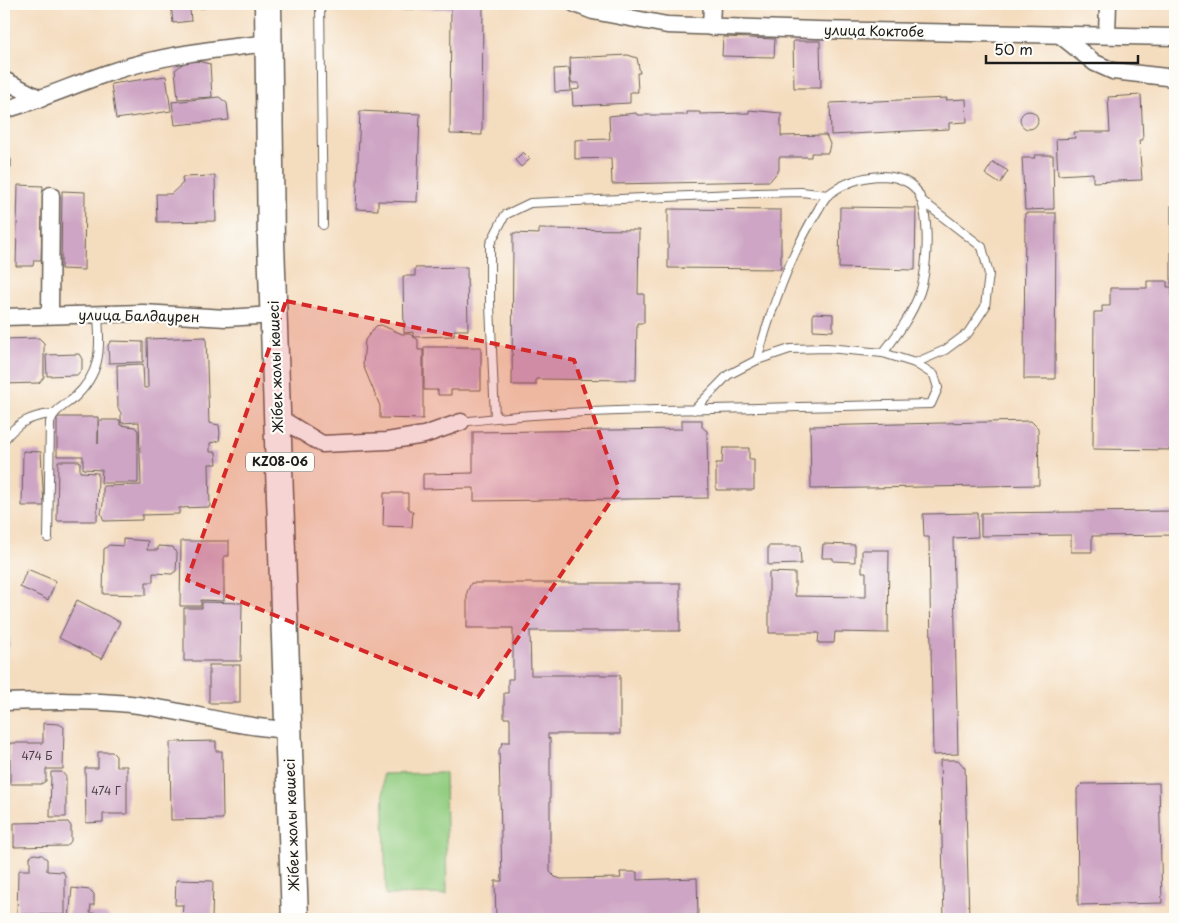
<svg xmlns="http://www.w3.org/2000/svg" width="1179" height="923" font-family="'Playpen Sans',sans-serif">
<rect width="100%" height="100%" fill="#fdfcf7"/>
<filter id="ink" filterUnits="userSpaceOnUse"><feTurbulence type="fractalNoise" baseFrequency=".02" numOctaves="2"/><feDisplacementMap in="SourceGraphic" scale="10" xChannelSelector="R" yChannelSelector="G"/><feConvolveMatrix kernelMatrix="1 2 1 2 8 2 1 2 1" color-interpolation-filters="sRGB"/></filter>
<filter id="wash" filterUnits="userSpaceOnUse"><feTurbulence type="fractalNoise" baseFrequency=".0096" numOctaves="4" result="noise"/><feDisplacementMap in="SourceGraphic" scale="20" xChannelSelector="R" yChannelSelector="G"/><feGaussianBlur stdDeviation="1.12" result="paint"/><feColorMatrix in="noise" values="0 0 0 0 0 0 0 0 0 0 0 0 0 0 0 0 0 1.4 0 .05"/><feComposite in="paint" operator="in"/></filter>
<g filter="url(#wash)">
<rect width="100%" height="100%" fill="#f4dcbe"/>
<!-- pitch -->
<path fill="#93cd81" stroke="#58744e" d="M445 773 447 894 386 895 383 774Z"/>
<g id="blocks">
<!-- building -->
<g fill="#cea5c4">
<path d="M171 4H205V8L190 9 191 21 173 23Z"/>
<path d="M399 4H483L482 135 450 134 451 9H399Z"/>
<path d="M723 37 775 39 774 57 722 56Z"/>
<path d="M793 41H820L821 88H794Z"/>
<path d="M628 55 637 58 640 73H637L638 92H630V103L573 106 572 90 579 89V83H571L570 58Z"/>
<path d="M189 59 210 64 212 97 178 99 175 70Z"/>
<path d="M569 68 571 91 555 92 554 69Z"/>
<path d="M166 76 171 111 116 119 111 84Z"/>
<path d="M1141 95 1143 140H1139L1142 180 1093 182V173L1058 175 1056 139 1075 138 1074 132H1110L1108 97Z"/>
<path d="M219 97 227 103 229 120 175 125 172 102Z"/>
<path d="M947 98 946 100 966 99 967 122 949 123V129L831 135 830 103Z"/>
<path d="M749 110 781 113V136L826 135 830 144 828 153H811V157H779V170L770 181 612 184 611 158 575 159V140L610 139 609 116 636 113 637 115H687V112H700V114L749 113Z"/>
<path d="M360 111 420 114 417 202 378 201V210L356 209Z"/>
<circle cx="1029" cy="120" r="9"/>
<path d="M523 152 530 159 521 167 515 160Z"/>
<path d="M7 153 11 160V167L4 172V154Z"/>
<path d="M1034 155H1053L1054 209 1025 210 1022 158H1035Z"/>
<path d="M993 162 1008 171 1000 184 985 174Z"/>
<path d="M215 176 216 221 157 222 156 194H171L183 183 182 177Z"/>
<path d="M18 185 43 186 41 260H34L33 266H16Z"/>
<path d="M62 191 85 192 84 270 61 269Z"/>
<rect x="1171" y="206" width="4" height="78"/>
<path d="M840 207 916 208 915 270 839 268Z"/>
<path d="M668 209 781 210V269L668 268Z"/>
<path d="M1025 213H1056L1055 379H1024Z"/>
<path d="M539 229 639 230 638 294H644V323H637L636 380 536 379V385H512L513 233 539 234Z"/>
<path d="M467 267 468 330H454V336L413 337V332L404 333 403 276H415V268Z"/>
<path d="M1147 281H1167V287H1172V296H1175V450L1093 449 1094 312H1102V306H1110V288H1147Z"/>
<path d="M813 313 833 314V331L813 330Z"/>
<path d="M381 325 402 334H410L418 340V350H423V419L380 418V406L363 365 365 340 376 326Z"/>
<path d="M206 337 209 423 219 425 220 433 219 441 210 443V452H216L217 464H209L210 507 179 508V514L142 515V520L104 521 101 513 103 504V486L141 485 139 422 121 423V413L118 408 117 365 143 364 144 388H148L147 339Z"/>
<path d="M39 338 44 343V377L39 383 4 384V339Z"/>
<path d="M111 341 143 342V362L109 363 108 345Z"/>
<path d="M424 347H481V390H451V395H438V390H424Z"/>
<path d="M79 354 82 359V369L77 375 47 376 46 355Z"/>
<path d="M57 417H98V444L99 420H120V425L135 427 138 431V483H101L102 470 83 469V456H57Z"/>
<path d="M682 420H702V427L707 431 708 498 474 501V488L423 489V474L473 473V432L682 429Z"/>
<path d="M1031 421 1038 428 1039 485 811 489 810 426Z"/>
<path d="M723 448H749V459H754V490H716V463H722Z"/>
<path d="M23 451 41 452 44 506H22Z"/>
<path d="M58 461H80V472L98 473 97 521H57Z"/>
<path d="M384 493H408V508L413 512 412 527 383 526Z"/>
<path d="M1175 511V535L1092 536V552H1071V535L981 536V513Z"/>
<path d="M977 513 978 537 953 538 958 754 933 755 929 537H924L923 514Z"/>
<path d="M123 539 148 541 147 550H158V546L173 547 177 555 176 571 172 574 153 573V582H146V595L103 594 104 549 109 545 123 546Z"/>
<path d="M181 541H229V556H224V601L201 600V606H180Z"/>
<path d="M823 544 855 545V562L833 561V558H822Z"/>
<path d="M768 546H800L801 564 768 565Z"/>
<path d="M862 550H889L888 633 835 632 834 643H818L819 633H769V572L795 573V596L866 597V572H862Z"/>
<path d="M27 569 56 581 48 600 20 587Z"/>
<path d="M471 583H680V631H530L531 675H620V734H548V739L550 738V872L555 877 561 879 621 878 620 872H637V880L697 878 698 914 692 918 496 919 495 881H502L499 750 503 742H510V718H504V693H508V679H513V628H467V592Z"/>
<path d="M77 600 120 622 102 659 59 638Z"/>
<path d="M202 602 242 603 241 661H184V608H202Z"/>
<path d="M4 635 9 636 10 643 4 661Z"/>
<rect x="209" y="665" width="31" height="38"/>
<path d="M43 723 59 724 64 727 63 769H46V781L41 784H10V743H43Z"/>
<path d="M216 741V751H222L223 819 171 820 170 742Z"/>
<path d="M98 752H112L116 756V766H127V814H103V822L86 823 85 768H98Z"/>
<path d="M940 760H958L965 768 969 919H944Z"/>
<path d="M51 772H62L66 777V817H50Z"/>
<path d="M1159 783 1162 903 1078 905 1077 789 1082 784Z"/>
<path d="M68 822 71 826V841L67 846 14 847V823Z"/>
<path d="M34 854 42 855 47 859V871L63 872 65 875V915L17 914 18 873 20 870H30V857Z"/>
<path d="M176 880 213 881 212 919H182L183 905H175Z"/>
<path d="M72 888 90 890 94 894V905H91L90 913 106 914 111 919H69Z"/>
</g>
</g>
</g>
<g filter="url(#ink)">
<use href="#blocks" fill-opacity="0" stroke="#685f55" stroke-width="1"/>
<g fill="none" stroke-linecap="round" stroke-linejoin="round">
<defs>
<g id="service">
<path d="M320 4 323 225"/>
<path d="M757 360C771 309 790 255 818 210 821 205 824 198 829 194 845 182 861 177 881 176 890 176 901 178 910 184 933 199 928 269 920 292 912 315 897 335 883 353"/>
<path d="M915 363 945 350 968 333 985 307 989 274 982 247 921 200"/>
<path d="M495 418 490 305V244L505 215 530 203 757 193 801 192 828 195"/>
<path d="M461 422C544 411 627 411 711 409 784 408 857 405 931 404L938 388 934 375 915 363 883 353 827 348 790 349 757 360 728 375 694 410"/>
<path d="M4 440C17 423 30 416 52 414"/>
<path d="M48 538 50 422C54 410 64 406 74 398 102 372 100 350 98 315"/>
</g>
<g id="minor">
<path d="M575 4 593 11 667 25 817 30 1175 37"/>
<path d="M711 27 712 4"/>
<path d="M1107 34 1108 4"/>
<path d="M1060 35 1095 63 1113 71 1175 78"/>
<path d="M4 80 41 99"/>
<path d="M4 110C40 100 73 85 108 73 160 55 216 49 270 43"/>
<path d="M50 315 51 195"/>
<path d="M4 317 143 313 226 318 274 315"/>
<path d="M278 417 322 444 387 441 424 435 461 422"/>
<path d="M4 702C46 701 89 700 130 704 184 710 234 727 289 730"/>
</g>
<path id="trunk" d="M268 4 271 243 295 919"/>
</defs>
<!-- service casing -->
<use href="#service" stroke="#685f55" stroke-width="10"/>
<!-- minor casing -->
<use href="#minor" stroke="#685f55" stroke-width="19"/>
<!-- trunk casing -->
<use href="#trunk" stroke="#685f55" stroke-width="29"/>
<!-- service -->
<use href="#service" stroke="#fff" stroke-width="8"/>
<!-- minor -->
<use href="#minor" stroke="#fff" stroke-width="16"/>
<!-- trunk -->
<use href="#trunk" stroke="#fff" stroke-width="26"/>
</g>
</g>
<!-- marked area -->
<path fill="#d62828" fill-opacity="0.2" stroke="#d62828" stroke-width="4" stroke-dasharray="10 6" stroke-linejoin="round" d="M286 301 574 360 619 489 478 697 187 580Z"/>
<g text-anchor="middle" stroke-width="4.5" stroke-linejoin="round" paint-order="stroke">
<!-- number labels -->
<g font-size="11" fill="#483e46">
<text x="37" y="760">474 Б</text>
<text x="106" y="795">474 Г</text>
</g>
<!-- shield labels -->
<rect fill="#fdfcf7" stroke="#605f5e" stroke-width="1" x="246" y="452.5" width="68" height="19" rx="4"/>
<g font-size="12" font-weight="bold" fill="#1c1c1c">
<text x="280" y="466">KZ08-06</text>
</g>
<!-- street labels -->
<g font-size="14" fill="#1c1c1c" stroke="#fdfcf7">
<text transform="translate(874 31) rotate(1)" y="5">улица Коктобе</text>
<text transform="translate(139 316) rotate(1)" y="5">улица Балдаурен</text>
<text transform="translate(276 367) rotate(-92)" y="5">Жібек жолы көшесі</text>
<text transform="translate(292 825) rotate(-92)" y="5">Жібек жолы көшесі</text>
</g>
</g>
<!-- margin -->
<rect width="1179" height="923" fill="none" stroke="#fdfcf7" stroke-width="20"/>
<!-- scale -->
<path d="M986 55v8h152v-8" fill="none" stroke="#1c1c1c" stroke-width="2.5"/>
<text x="994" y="55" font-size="15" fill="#1c1c1c" stroke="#fdfcf7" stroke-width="4" paint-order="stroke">50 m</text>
</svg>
